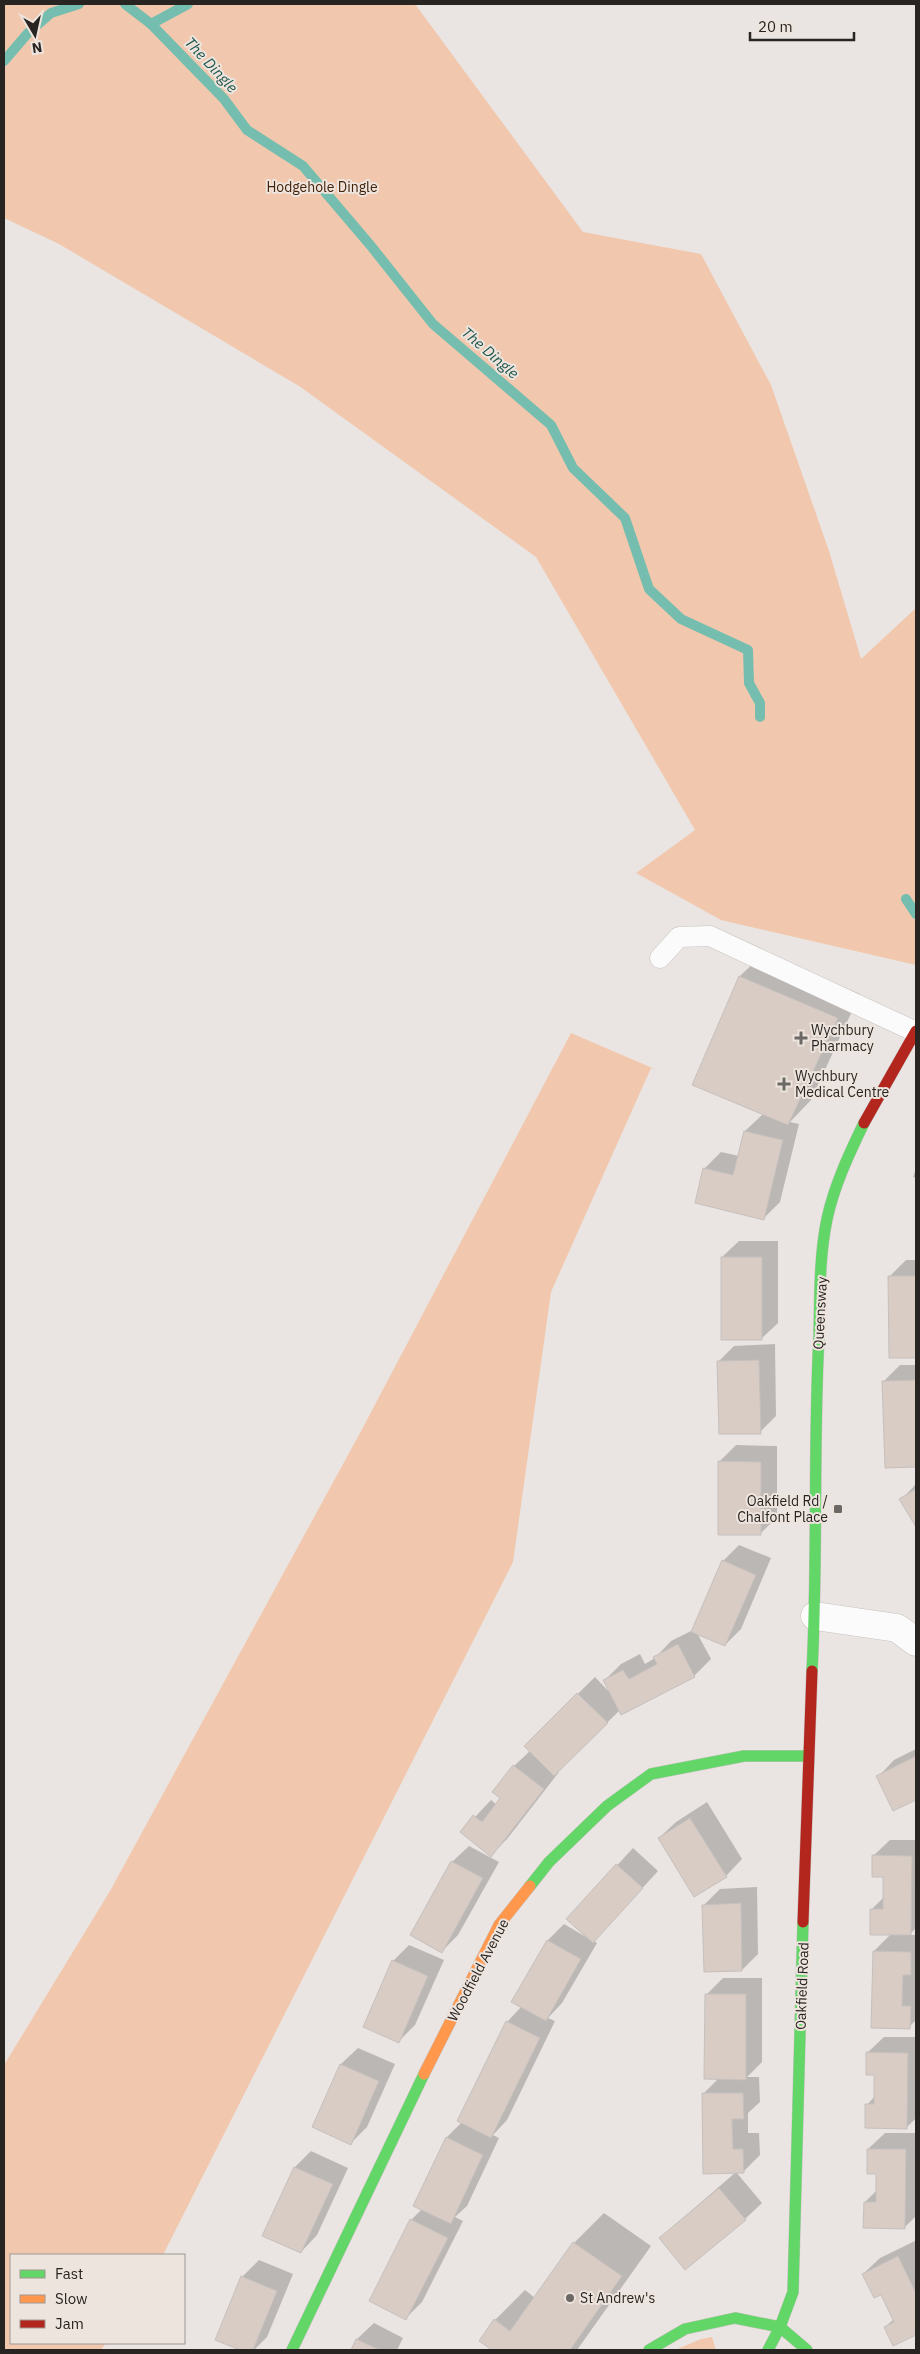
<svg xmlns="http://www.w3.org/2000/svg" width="920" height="2354" font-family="'IBM Plex Sans',sans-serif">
<rect width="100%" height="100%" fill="#eae5e2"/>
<!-- green -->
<g fill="#f1c8ad">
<path d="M4 4H415L583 232 701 254 771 385 829 551 861 659 916 608V965L721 920 636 873 695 830 536 557 299 386 59 244 4 218Z"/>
<path d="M571 1033 657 1070 651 1068 551 1292 513 1562 163 2255H11V2343H106L101 2350H4V2065L110 1891 360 1433Z"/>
<path d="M712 2337 716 2350H675L701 2339Z"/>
</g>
<!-- shadow -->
<g fill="#0003">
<path d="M764 953 860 994 811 1100 790 1122 799 1124 780 1202 763 1219 696 1202 705 1168 721 1152 739 1156 745 1131 763 1114 694 1084 740 976Z"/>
<path d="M916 1169V1178L913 1177Z"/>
<path d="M739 1241H778V1323L761 1339 722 1257Z"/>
<path d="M906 1260H916V1357H890V1276Z"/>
<path d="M775 1344 776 1416 760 1432 718 1362 734 1346Z"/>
<path d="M900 1365H916V1466H886L884 1381Z"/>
<path d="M736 1445 777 1446V1517L760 1534 719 1462Z"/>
<path d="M916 1484V1525L901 1500Z"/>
<path d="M739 1545 771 1558 741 1629 725 1645 697 1633 711 1659 694 1676 620 1710 558 1771 559 1772 507 1839 491 1855 461 1832 491 1800 497 1805 514 1766 530 1751 525 1746 595 1677 611 1694 605 1680 621 1664 640 1654 645 1664 655 1658 671 1641 693 1630 723 1561Z"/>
<path d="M916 1749V1798L894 1810 878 1777 894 1760Z"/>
<path d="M707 1802 742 1859 726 1876 659 1838 676 1822Z"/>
<path d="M890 1840H916V1928L909 1935H916V2020L909 2027 874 1951 892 1933 871 1910 884 1897V1876L873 1856Z"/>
<path d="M469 1846 499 1862 458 1935 442 1951 452 1862Z"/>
<path d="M633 1848 658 1871 594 1941 597 1943 562 2003 548 2018 555 2021 507 2120 493 2135 499 2138 467 2206 455 2217 463 2221 422 2302 406 2318 370 2300 411 2220 422 2209 447 2137 462 2122 507 2022 522 2006 513 2001 548 1940 564 1924 586 1937 568 1919Z"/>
<path d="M757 1887 758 1954 742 1970 704 1905 720 1889Z"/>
<path d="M409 1945 444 1960 415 2025 399 2041 393 1961Z"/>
<path d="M723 1978H762V2062L747 2077H759L760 2102 748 2113V2133H759L760 2155 743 2172 703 2094 719 2078 706 1995Z"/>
<path d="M884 2037H916V2118L907 2127 867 2105 875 2096V2074L867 2053Z"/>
<path d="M358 2048 395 2064 367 2127 351 2143 314 2127 341 2064Z"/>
<path d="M885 2133H916V2216L904 2228 865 2202 877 2190V2173L868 2149Z"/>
<path d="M311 2151 348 2168 317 2235 301 2252 264 2235 295 2167Z"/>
<path d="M736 2172 762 2203 745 2219 660 2238Z"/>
<path d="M604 2213 651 2246 577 2350H495L480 2341 495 2320 525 2290 535 2298 574 2243Z"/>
<path d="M915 2241 916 2334 893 2345 885 2327 894 2319 881 2293 863 2274 880 2258Z"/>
<path d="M259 2260 293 2274 267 2337 254 2350H244L217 2339 242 2277Z"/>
<path d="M374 2323 403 2338 397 2350H352L357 2339Z"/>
</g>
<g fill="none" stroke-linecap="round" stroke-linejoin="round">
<!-- stream -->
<g stroke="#75beaf" stroke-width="10">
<path d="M125 4 151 24 224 99 247 130 303 166 371 246 433 324 551 425 573 468 625 518 649 589 681 619 748 650 749 683 760 703V717"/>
<path d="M151 24 188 4"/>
<path d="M4 61 28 33 51 13 79 4"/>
<path d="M906 899 916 914"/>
</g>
</g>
<!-- building -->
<g fill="#d9ccc4" stroke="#c5c0be">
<path d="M739 976 838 1018 788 1125 692 1085Z"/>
<path d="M744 1131 783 1140 764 1220 695 1203 703 1168 733 1175Z"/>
<rect x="721" y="1257" width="41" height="83"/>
<path d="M888 1276H916V1358H889Z"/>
<path d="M759 1360 761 1434H719L717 1361Z"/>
<path d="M916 1380V1467L885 1468 882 1381Z"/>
<path d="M718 1461 761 1462V1535H718Z"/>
<path d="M916 1489V1527L899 1499Z"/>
<path d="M722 1560 756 1575 725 1646 691 1632Z"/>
<path d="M678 1644 695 1677 621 1715 603 1680 623 1670 629 1679 657 1664 653 1657Z"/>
<path d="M577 1693 608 1723 554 1776 524 1746Z"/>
<path d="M916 1756V1800L893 1811 876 1776Z"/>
<path d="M513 1765 544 1789 491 1857 460 1832 473 1815 482 1822 500 1798 492 1792Z"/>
<path d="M690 1818 727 1877 694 1897 658 1838Z"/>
<path d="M872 1855 912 1856 911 1935H870V1909H883V1877H872Z"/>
<path d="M451 1861 483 1878 442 1953 410 1935Z"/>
<path d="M616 1864 643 1888 593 1943 566 1919Z"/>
<path d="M741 1903 742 1971 704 1972 702 1905Z"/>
<path d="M547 1940 581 1959 546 2021 511 2002Z"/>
<path d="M873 1951 911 1952V1975H903L902 2006H911L910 2029 871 2028Z"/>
<path d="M392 1960 428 1976 399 2043 363 2027Z"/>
<path d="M705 1994H746V2080L704 2079Z"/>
<path d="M506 2021 540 2038 491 2138 457 2121Z"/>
<path d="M866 2052 908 2053 907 2129 865 2128V2104H874V2075H866Z"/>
<path d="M340 2064 379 2081 351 2145 312 2127Z"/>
<path d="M702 2093H743L744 2119H732L733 2149H743L744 2173 703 2174Z"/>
<path d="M446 2137 483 2155 451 2224 413 2206Z"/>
<path d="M867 2149H906L905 2229 863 2228 864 2202H876V2174H867Z"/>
<path d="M294 2167 333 2184 301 2253 262 2236Z"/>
<path d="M719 2188 746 2220 685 2270 659 2238Z"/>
<path d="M410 2219 448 2238 406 2320 369 2301Z"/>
<path d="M573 2242 622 2276 570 2350H492L479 2341 494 2319 510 2331Z"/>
<path d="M898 2256 916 2293V2335L893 2346 884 2327 894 2322 881 2295 874 2298 862 2274Z"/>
<path d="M241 2276 277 2291 253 2350H240L215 2340Z"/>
<path d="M356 2339 380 2350H351Z"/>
</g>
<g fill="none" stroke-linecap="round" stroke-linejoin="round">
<defs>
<path id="lane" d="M660 958 679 937 710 936 916 1032"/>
<path id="street" d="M815 1616 897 1628 916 1642"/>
<g id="fast">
<path d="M812 1671C818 1559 813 1448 819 1336 820 1298 819 1257 827 1219 834 1186 849 1154 864 1123"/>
<path d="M530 1886 549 1862 607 1806 651 1774 744 1756H808"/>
<path d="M292 2350 424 2074"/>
<path d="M649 2350 685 2329 735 2318 780 2327 807 2350"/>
<path d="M768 2350 780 2327 793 2292 803 1922"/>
</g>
<path id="slow" d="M424 2074 499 1925 530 1886"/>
<g id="jam">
<path d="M864 1123 916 1031"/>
<path d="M803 1922 812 1671"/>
</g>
</defs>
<!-- lane casing -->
<use href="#lane" stroke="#c7c3c0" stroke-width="21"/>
<!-- street casing -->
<use href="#street" stroke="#c7c3c0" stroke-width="29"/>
<!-- fast casing -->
<use href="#fast" stroke="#c7c3c0" stroke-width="12"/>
<!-- slow casing -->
<use href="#slow" stroke="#c7c3c0" stroke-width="12"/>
<!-- jam casing -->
<use href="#jam" stroke="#c7c3c0" stroke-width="12"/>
<!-- lane -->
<use href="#lane" stroke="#fcfbfb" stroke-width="20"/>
<!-- street -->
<use href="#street" stroke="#fcfbfb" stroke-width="28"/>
<!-- fast -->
<use href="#fast" stroke="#63d668" stroke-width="11"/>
<!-- slow -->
<use href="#slow" stroke="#ff974d" stroke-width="11"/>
<!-- jam -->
<use href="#jam" stroke="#b3261e" stroke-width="11"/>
</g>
<!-- markers -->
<g fill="#6b6865" stroke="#eee4de" stroke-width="2">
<path d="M798.5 1030.5h5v5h5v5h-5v5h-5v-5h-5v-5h5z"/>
<path d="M781.5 1076.5h5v5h5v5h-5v5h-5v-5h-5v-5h5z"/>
<rect x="833" y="1504" width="10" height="10" rx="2.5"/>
<circle cx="570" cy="2298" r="5"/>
</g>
<g text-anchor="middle" stroke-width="4" stroke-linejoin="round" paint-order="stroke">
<!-- park labels -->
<g font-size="14" fill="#442309" stroke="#eee4de">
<text x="322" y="192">Hodgehole Dingle</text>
</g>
<!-- poi labels -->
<g font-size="14" fill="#272421" stroke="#eee4de" text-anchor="start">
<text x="811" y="1035">Wychbury<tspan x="811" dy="16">Pharmacy</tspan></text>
<text x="795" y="1081">Wychbury<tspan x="795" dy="16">Medical Centre</tspan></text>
<text x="828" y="1506" text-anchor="end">Oakfield Rd /<tspan x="828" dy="16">Chalfont Place</tspan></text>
<text x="580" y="2303">St Andrew's</text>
</g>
<!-- street labels -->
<g font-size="14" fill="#272421" stroke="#eee4de">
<text transform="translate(820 1313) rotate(-87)" y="5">Queensway</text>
<text transform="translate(478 1970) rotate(-62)" y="5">Woodfield Avenue</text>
<text transform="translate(802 1986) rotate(-88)" y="5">Oakfield Road</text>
</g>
<!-- water labels -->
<g font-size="15" font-style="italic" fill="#1c564b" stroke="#eee4de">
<text transform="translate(211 65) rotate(47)" y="5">The Dingle</text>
<text transform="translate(490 353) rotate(41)" y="5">The Dingle</text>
</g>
</g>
<!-- border -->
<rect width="920" height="2354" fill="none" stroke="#272421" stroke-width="10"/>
<!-- legend -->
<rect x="10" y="2254" width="175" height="90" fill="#eee4de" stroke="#9e9792"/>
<rect x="20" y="2270" width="25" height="8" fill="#63d668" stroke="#9e9792"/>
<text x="55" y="2279" font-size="15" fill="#272421">Fast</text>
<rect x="20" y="2295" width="25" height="8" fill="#ff974d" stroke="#9e9792"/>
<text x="55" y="2304" font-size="15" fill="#272421">Slow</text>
<rect x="20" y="2320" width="25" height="8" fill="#b3261e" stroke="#9e9792"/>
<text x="55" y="2329" font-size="15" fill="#272421">Jam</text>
<!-- north arrow -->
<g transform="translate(35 35) rotate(171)" stroke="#eee4de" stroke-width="4" paint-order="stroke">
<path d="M0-4L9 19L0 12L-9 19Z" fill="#272421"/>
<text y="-8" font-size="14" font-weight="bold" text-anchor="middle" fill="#272421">N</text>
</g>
<!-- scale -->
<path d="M750 32v8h104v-8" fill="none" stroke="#272421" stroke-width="2.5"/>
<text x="758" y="32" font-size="15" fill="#272421" stroke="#eee4de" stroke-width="4" paint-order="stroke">20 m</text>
</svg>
